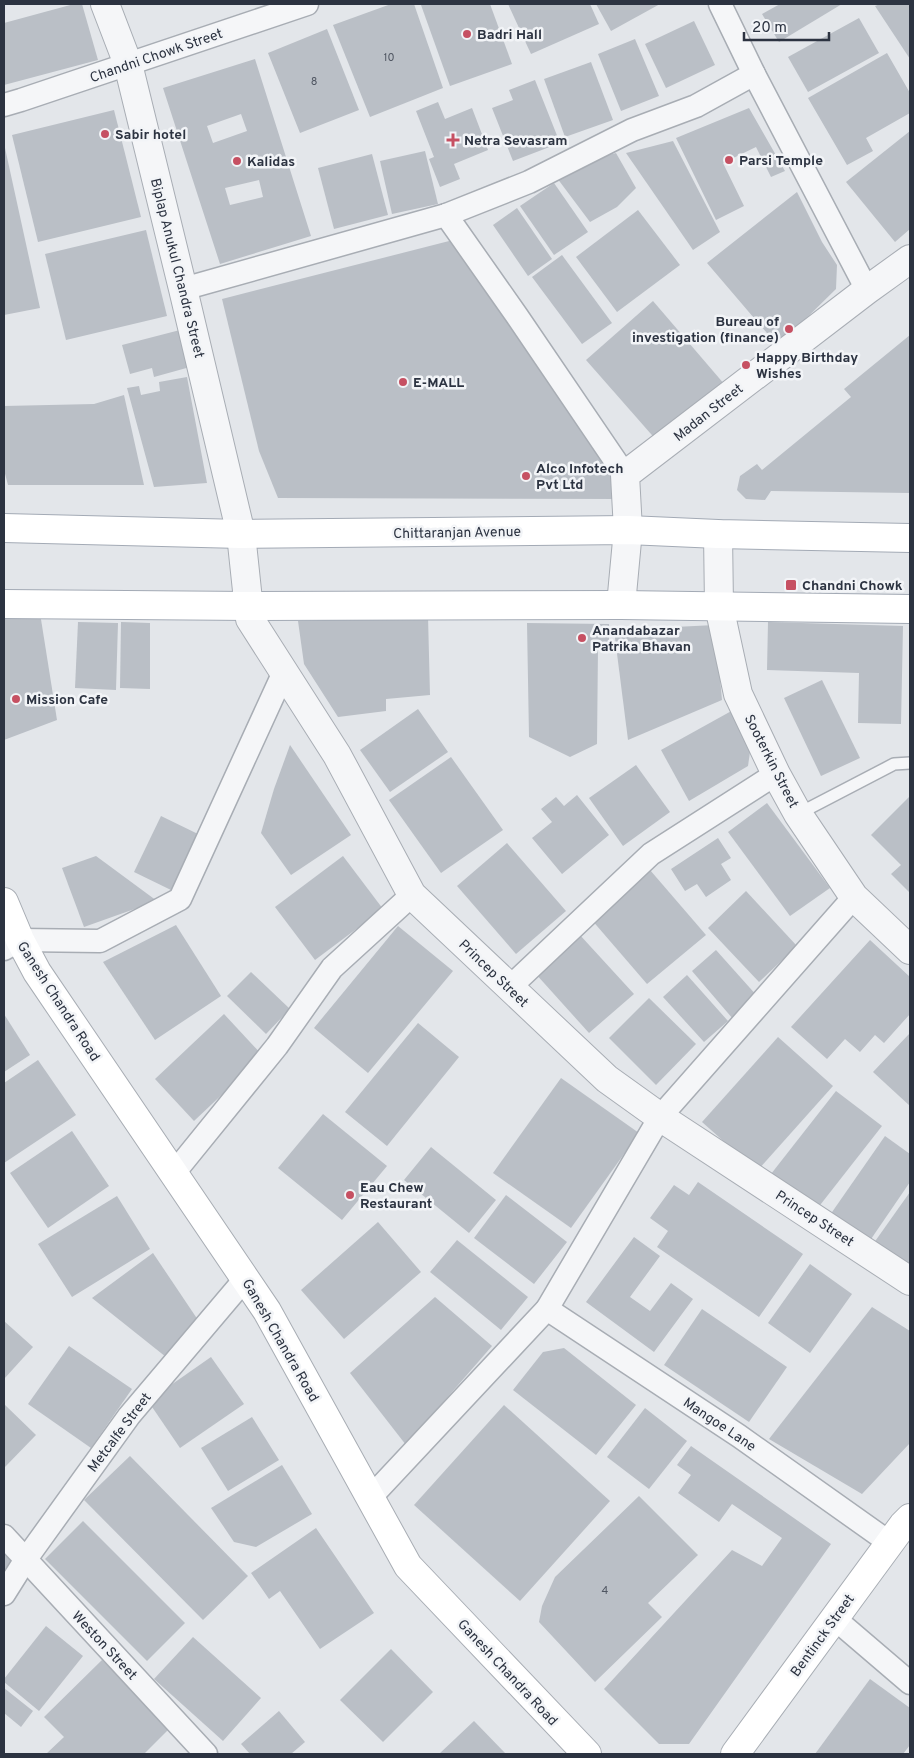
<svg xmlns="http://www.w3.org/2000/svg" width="914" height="1758" font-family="Overpass,sans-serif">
<rect width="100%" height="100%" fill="#e3e6ea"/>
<!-- building -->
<g fill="#babfc6" fill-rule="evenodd">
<path d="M74 4H82L98 60 4 85V23Z"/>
<path d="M391 4H414L443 88 370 117 333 25Z"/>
<path d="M425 4H490L512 64 450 86 421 5Z"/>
<path d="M508 4H590L599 24 531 54Z"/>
<path d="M596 4H660L611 31Z"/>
<path d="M780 4H842L779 42 762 14Z"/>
<path d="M880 4H910V59L875 6Z"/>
<path d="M859 18 879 53 808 92 788 57Z"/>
<path d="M694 21 715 65 666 88 645 44Z"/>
<path d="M327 29 359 110 300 133 268 53Z"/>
<path d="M635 39 659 96 621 111 598 54Z"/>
<path d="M887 53 910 93V113L866 138 873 151 847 165 808 98Z"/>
<path d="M255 59 311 236 220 264 163 88ZM241 114 247 131 213 143 207 126ZM259 180 263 197 230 205 225 188Z"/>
<path d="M591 62 613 120 565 137 544 79Z"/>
<path d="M535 80 560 143 513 161 492 108 513 100 509 90Z"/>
<path d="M438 102 445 119 472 108 488 150 454 164 460 179 440 187 429 159 434 157 416 111Z"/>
<path d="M749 108 785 171 771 177 756 147 723 163 744 206 716 220 676 138Z"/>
<path d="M114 110 141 217 38 242 12 135Z"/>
<path d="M910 131V229L895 242 846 182Z"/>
<path d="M673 141 720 232 693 250 626 153Z"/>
<path d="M5 148 40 308 4 315V149Z"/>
<path d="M425 151 438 204 392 214 380 161Z"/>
<path d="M616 153 636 188 617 207 590 222 557 178 585 161Z"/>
<path d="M372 154 388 215 334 229 318 168Z"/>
<path d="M554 183 588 232 554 255 520 206Z"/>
<path d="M797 192 822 242 837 265 836 289 778 346 707 263Z"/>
<path d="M517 208 552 259 528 276 493 225Z"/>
<path d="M638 210 680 265 617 312 576 257Z"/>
<path d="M146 230 167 316 66 340 45 254Z"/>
<path d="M457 239 598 425 620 499 278 498 259 451 222 299Z"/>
<path d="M562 255 612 323 582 344 532 277Z"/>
<path d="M653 301 725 385 658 442 586 360Z"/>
<path d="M180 330 190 367 154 377 152 368 130 374 122 345Z"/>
<path d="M910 335V493L771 491 765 500 746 499 737 490 740 476 757 464 762 470 851 397 844 389Z"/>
<path d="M187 377 207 483 154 487 127 388 139 386 141 395 160 391 159 382Z"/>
<path d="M124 395 144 485H8L4 470V406L94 404Z"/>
<path d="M40 613 57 720 4 740V614Z"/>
<path d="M428 616 430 695 386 699V711L338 717 304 664 298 621Z"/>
<path d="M78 622 118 623 116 690 75 688Z"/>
<path d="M121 622 150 623V689L120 688Z"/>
<path d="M768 622 903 626 901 724 858 723 859 673 767 670Z"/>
<path d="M527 623 609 624V647H598L597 744 570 757 529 737Z"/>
<path d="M715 625 722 700 628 740 614 630Z"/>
<path d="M822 680 860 758 821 776 784 698Z"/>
<path d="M418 709 448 752 390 792 360 750Z"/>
<path d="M735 709 751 745 748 766 689 801 661 750Z"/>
<path d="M290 745 351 835 291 875 261 833 274 789Z"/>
<path d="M451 757 503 830 441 873 389 800Z"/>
<path d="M636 765 670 812 623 846 589 798Z"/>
<path d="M577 795 609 835 562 874 532 838 552 822 541 809 556 797 564 806Z"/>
<path d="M910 796V893L891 874 901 865 871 835Z"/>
<path d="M767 803 830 888 790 916 728 832Z"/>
<path d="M161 816 198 834 171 890 134 872Z"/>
<path d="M718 838 731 858 721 864 731 880 706 897 697 884 685 891 671 869Z"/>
<path d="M507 843 566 911 516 954 457 886Z"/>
<path d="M96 856 157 901 84 927 62 868Z"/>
<path d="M343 856 383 909 315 960 275 907Z"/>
<path d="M650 870 706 935 647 984 591 919Z"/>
<path d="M746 891 797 946 759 982 708 928Z"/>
<path d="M176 925 221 996 155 1040 103 962Z"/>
<path d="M398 926 453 971 368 1073 314 1028Z"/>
<path d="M579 934 634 994 589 1033 535 973Z"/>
<path d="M870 940 910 977V1014L884 1043 875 1035 860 1052 845 1039 827 1059 791 1027Z"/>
<path d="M716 950 758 997 733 1019 692 971Z"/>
<path d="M251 972 290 1009 266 1034 227 996Z"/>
<path d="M687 975 728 1021 704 1042 663 997Z"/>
<path d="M649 998 696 1044 656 1085 609 1038Z"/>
<path d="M4 1014 30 1055 4 1072Z"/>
<path d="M224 1014 263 1056 194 1121 155 1079Z"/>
<path d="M418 1023 459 1057 387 1146 345 1112Z"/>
<path d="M910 1033V1106L873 1072Z"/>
<path d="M778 1037 833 1086 757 1171 702 1122Z"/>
<path d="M38 1060 76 1115 4 1163V1083Z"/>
<path d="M561 1078 639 1133 571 1228 493 1173Z"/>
<path d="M836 1091 882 1126 817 1209 771 1174Z"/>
<path d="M323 1114 387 1166 342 1220 278 1168Z"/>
<path d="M72 1131 109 1186 48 1228 10 1173Z"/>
<path d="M885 1136 910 1154V1182L869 1242 830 1215Z"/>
<path d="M431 1147 496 1200 469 1233 404 1180Z"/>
<path d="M698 1182 803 1254 759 1317 657 1247 668 1231 650 1218 674 1185 689 1195Z"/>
<path d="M910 1192V1275L871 1247Z"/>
<path d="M506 1195 567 1242 534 1284 474 1238Z"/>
<path d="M117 1196 150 1249 72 1297 38 1244Z"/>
<path d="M378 1222 421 1272 344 1339 301 1290Z"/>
<path d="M634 1237 660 1256 630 1297 650 1311 671 1283 693 1299 654 1352 586 1302Z"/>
<path d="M457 1240 528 1297 501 1330 430 1272Z"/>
<path d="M153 1253 198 1320 166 1357 92 1298Z"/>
<path d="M810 1264 852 1294 810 1353 768 1323Z"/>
<path d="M435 1297 492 1346 406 1445 350 1373Z"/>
<path d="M872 1307 910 1331V1443L862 1494 769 1439Z"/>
<path d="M702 1309 787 1367 749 1422 664 1365Z"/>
<path d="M4 1321 33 1347 4 1379Z"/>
<path d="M69 1346 132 1389 91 1448 28 1404Z"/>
<path d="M564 1348 636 1405 596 1455 513 1390 543 1352Z"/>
<path d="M211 1357 244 1404 180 1448 148 1401Z"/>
<path d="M4 1404 36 1435 4 1468Z"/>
<path d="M504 1405 610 1501 520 1601 414 1505Z"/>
<path d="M645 1408 687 1441 649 1489 607 1457Z"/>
<path d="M252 1417 279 1460 228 1491 201 1448Z"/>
<path d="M691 1446 831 1544 689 1744H659L604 1689 732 1550 762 1566 782 1538 732 1504 719 1522 678 1493 691 1475 677 1465Z"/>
<path d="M130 1456 248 1576 203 1620 84 1500Z"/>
<path d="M282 1465 312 1514 256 1547 234 1542 211 1508Z"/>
<path d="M639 1496 698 1555 648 1603 662 1617 595 1682 539 1622 542 1606 555 1577Z"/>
<path d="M83 1521 185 1623 147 1661 45 1559Z"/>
<path d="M316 1528 374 1613 320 1649 280 1591 269 1599 251 1573Z"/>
<path d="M4 1552 15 1562 4 1575Z"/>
<path d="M46 1626 83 1656 39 1711 4 1682V1679Z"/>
<path d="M193 1637 261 1698 223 1741 154 1679Z"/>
<path d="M391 1649 433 1692 383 1742 340 1700Z"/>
<path d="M102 1660 170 1728 144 1754H46L64 1737 44 1717Z"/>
<path d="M870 1679 910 1708V1745L903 1754H815Z"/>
<path d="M4 1688 33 1711 21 1727 4 1713Z"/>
<path d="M279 1711 305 1742 291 1754H250L241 1744Z"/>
<path d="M474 1721 506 1754H439Z"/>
</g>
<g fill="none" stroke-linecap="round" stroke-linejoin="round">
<defs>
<path id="service" d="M798 814 894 764 910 763"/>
<g id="minor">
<path d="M720 4 754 74 867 290"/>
<path d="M4 105 21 100 307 4"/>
<path d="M446 215 517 316 625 475"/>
<path d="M183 289 446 215 529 182 632 130 696 106 754 74"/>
<path d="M4 949 20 940 100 941 180 899 284 672"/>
<path d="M509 988 651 854 776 774"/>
<path d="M174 1173 277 1046 332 968 412 895"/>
<path d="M547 1309 739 1436 890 1543"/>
<path d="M370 1498 547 1309 660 1117 854 897"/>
<path d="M4 1536 206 1754"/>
<path d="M4 1594 26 1559 129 1416 245 1279"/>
<path d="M834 1618 910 1683"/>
</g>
<g id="tertiary">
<path d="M105 4 128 64 183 289 241 534 250 619 337 755 412 895 607 1079 660 1117 910 1281"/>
<path d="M718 534 719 606 738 694 776 774 798 814 854 897 910 950"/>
<path d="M621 605 628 530 625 475 867 290 910 259"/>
</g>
<g id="secondary">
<path d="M4 902 20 940 37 972 267 1311 408 1566 587 1754"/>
<path d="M735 1754 903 1525 910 1518"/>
</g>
<g id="primary">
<path d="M4 528 241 534 628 530 718 534 910 538"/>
<path d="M4 604 249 606 621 605 910 609"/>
</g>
</defs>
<!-- service casing -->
<use href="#service" stroke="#a8adb4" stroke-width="14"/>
<!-- minor casing -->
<use href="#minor" stroke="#a8adb4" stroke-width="25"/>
<!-- tertiary casing -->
<use href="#tertiary" stroke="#a8adb4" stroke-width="30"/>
<!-- secondary casing -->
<use href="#secondary" stroke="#a8adb4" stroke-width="30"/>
<!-- primary casing -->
<use href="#primary" stroke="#a3aab5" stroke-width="30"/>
<!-- service -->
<use href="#service" stroke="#f5f6f8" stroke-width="11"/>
<!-- minor -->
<use href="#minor" stroke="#f5f6f8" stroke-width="22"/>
<!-- tertiary -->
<use href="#tertiary" stroke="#f5f6f8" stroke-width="28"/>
<!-- secondary -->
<use href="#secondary" stroke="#fff" stroke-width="28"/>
<!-- primary -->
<use href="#primary" stroke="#fff" stroke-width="28"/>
</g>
<!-- markers -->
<g fill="#c65062" stroke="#f2f4f7" stroke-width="2">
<circle cx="467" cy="34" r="5"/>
<circle cx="105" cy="134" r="5"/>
<path d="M450.5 132.5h5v5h5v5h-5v5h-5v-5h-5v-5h5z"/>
<circle cx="729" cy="160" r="5"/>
<circle cx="237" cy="161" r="5"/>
<circle cx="789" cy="329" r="5"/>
<circle cx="746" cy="365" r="5"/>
<circle cx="403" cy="382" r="5"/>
<circle cx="526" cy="476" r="5"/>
<rect x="785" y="579" width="12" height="12" rx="2.5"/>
<circle cx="582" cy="638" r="5"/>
<circle cx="16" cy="699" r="5"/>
<circle cx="350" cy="1195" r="5"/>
</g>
<g text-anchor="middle" stroke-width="5" stroke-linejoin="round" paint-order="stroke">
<!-- number labels -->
<g font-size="11" fill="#505662">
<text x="389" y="61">10</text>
<text x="314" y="85">8</text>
<text x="605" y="1594">4</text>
</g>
<!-- poi labels -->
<g font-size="14" font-weight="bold" fill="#2c3341" stroke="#f2f4f7" text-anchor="start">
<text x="477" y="39">Badri Hall</text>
<text x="115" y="139">Sabir hotel</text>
<text x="464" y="145">Netra Sevasram</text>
<text x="739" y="165">Parsi Temple</text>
<text x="247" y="166">Kalidas</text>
<text x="779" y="326" text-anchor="end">Bureau of<tspan x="779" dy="16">investigation (finance)</tspan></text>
<text x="756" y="362">Happy Birthday<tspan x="756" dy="16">Wishes</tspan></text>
<text x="413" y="387">E-MALL</text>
<text x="536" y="473">Alco Infotech<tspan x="536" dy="16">Pvt Ltd</tspan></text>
<text x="802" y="590">Chandni Chowk</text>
<text x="592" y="635">Anandabazar<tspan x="592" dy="16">Patrika Bhavan</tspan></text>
<text x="26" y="704">Mission Cafe</text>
<text x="360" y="1192">Eau Chew<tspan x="360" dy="16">Restaurant</tspan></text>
</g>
<!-- street labels -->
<g font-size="14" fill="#2c3341" stroke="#f2f4f7">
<text transform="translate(156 55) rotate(-19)" y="5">Chandni Chowk Street</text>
<text transform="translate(178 268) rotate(76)" y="5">Biplap Anukul Chandra Street</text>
<text transform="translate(708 412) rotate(-38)" y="5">Madan Street</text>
<text transform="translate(457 532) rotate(-1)" y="5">Chittaranjan Avenue</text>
<text transform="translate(772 761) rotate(63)" y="5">Sooterkin Street</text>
<text transform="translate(494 973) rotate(44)" y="5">Princep Street</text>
<text transform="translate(59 1001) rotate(57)" y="5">Ganesh Chandra Road</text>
<text transform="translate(815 1218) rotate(33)" y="5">Princep Street</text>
<text transform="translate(281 1340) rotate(60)" y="5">Ganesh Chandra Road</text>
<text transform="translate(720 1424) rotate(34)" y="5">Mangoe Lane</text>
<text transform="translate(119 1432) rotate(-53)" y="5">Metcalfe Street</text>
<text transform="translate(822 1635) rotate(-54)" y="5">Bentinck Street</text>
<text transform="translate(105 1645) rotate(47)" y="5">Weston Street</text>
<text transform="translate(508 1672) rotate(47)" y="5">Ganesh Chandra Road</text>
</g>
</g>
<!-- border -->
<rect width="914" height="1758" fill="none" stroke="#2c3341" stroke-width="10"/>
<!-- scale -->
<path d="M744 32v8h85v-8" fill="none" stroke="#2c3341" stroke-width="2.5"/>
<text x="752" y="32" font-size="15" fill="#2c3341" stroke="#f2f4f7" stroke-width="4" paint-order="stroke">20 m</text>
</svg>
